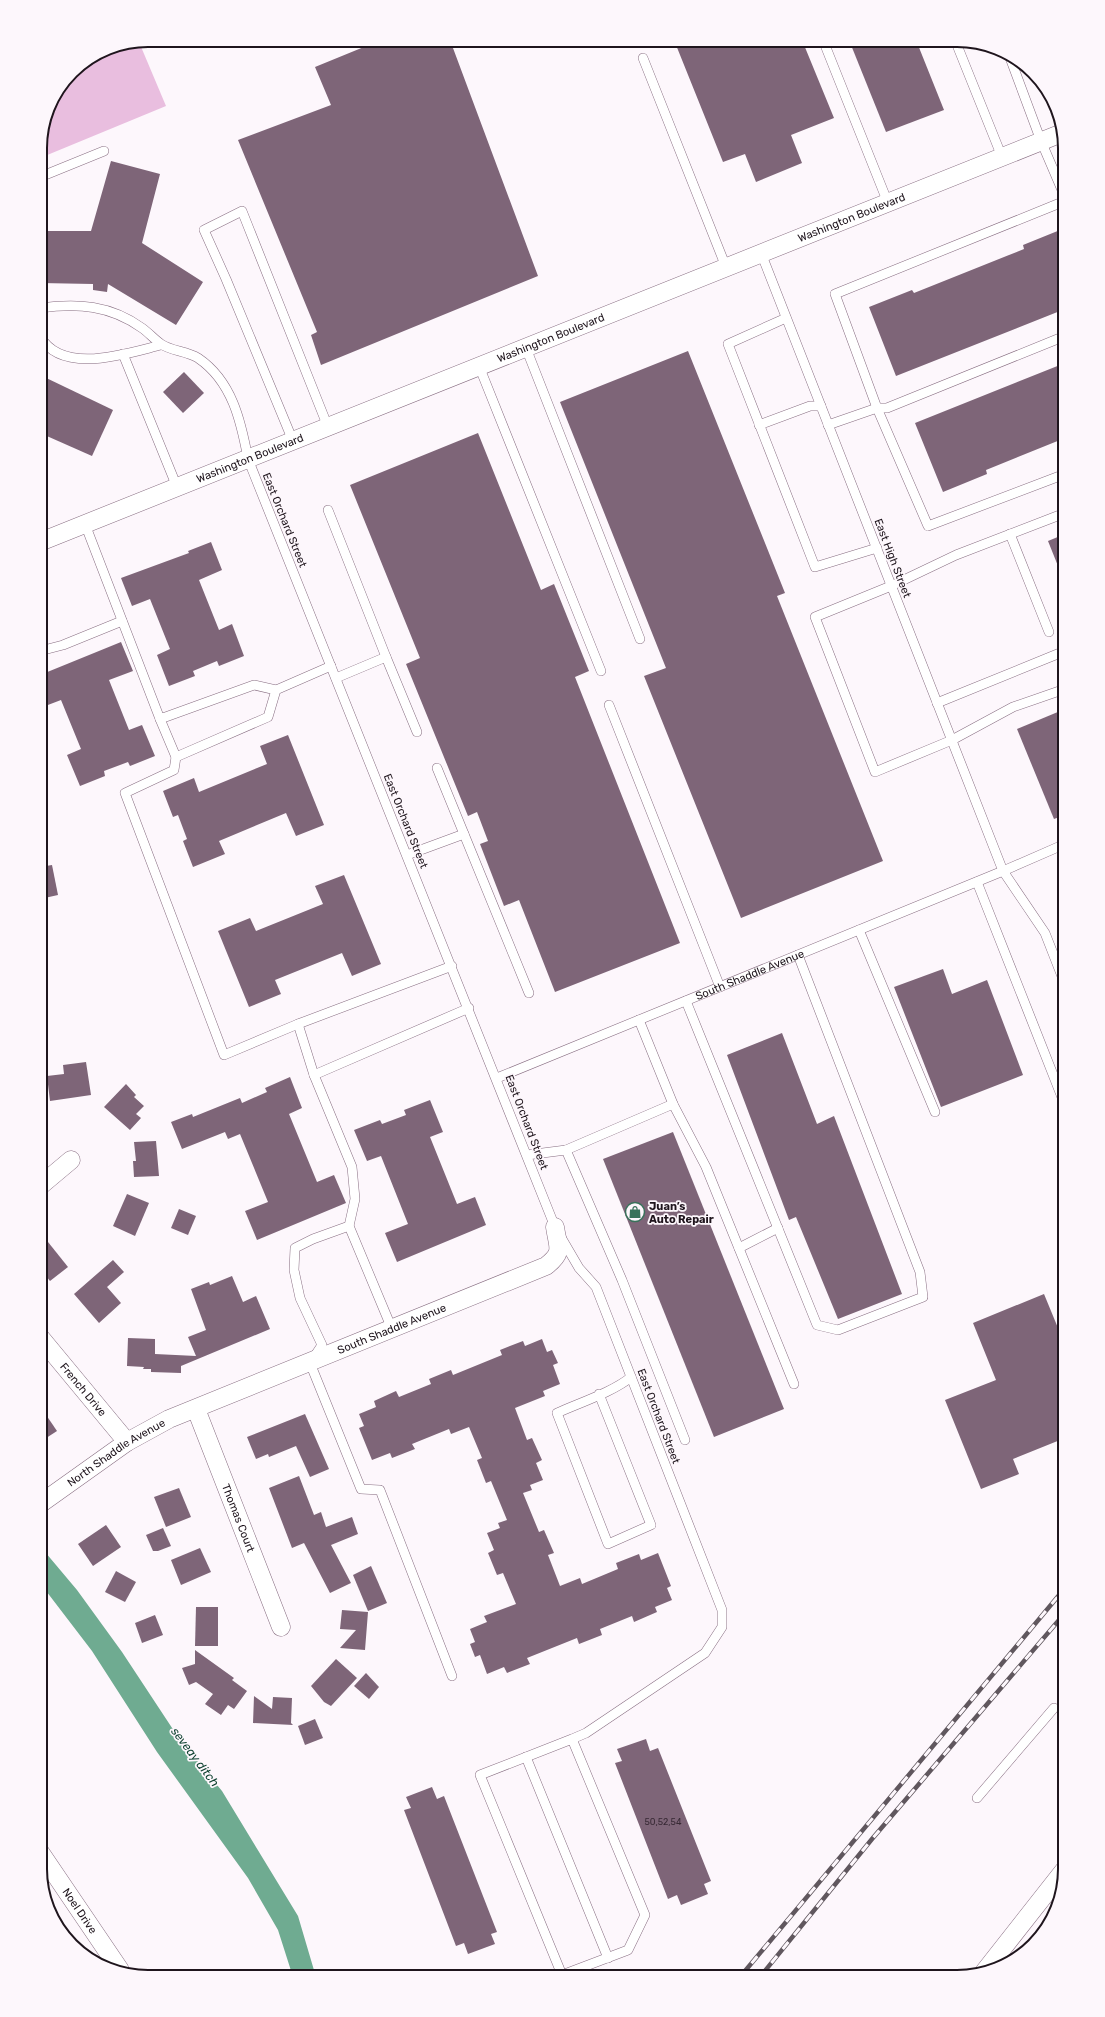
<svg xmlns="http://www.w3.org/2000/svg" width="1105" height="2017" font-family="Rubik,sans-serif">
<rect width="100%" height="100%" fill="#fdf7fc"/>
<!-- green -->
<path fill="#e9bedf" d="M139 42 166 106 40 158C40 108 62 72 106 49 115 44 129 44 139 42Z"/>
<!-- water -->
<path fill="#6fab91" d="M40 1546 77 1590 122 1652 180 1740 222 1791 298 1916 316 1977H293L278 1930 248 1878 157 1752 92 1651 40 1583Z"/>
<!-- building -->
<g fill="#7e6578">
<path d="M381 40H450L538 276 321 365 311 335 317 332 238 140 331 105 315 67Z"/>
<path d="M674 40H802L834 118 791 135 802 163 756 182 745 154 723 162Z"/>
<path d="M849 40H916L944 110 886 132Z"/>
<path d="M111 161 160 174 142 243 203 282 176 325 108 284 107 292 93 290V284L40 283V231H91Z"/>
<path d="M1065 228V309L896 376 869 307 912 290 914 293 1024 249 1023 245Z"/>
<path d="M688 351 785 593 777 596 883 861 741 918 644 676 666 668 560 402Z"/>
<path d="M1065 363V438L986 470 987 474 943 492 915 423Z"/>
<path d="M184 372 204 393 183 413 163 392Z"/>
<path d="M40 375 113 410 92 456 40 433Z"/>
<path d="M478 433 541 590 554 584 589 671 575 677 680 943 555 992 519 900 504 906 480 844 488 841 477 812 468 816 406 664 420 658 350 485Z"/>
<path d="M1065 534V581H1064L1048 541Z"/>
<path d="M211 542 222 570 199 580 219 630 232 624 244 656 219 666 217 661 193 671 195 676 169 686 157 655 170 649 150 599 132 606 121 578 189 553 188 551Z"/>
<path d="M121 642 133 671 109 680 129 730 142 725 155 756 130 766 128 762 104 771 105 776 80 786 67 755 81 749 61 700 40 708V675Z"/>
<path d="M1065 709V815L1054 819 1017 729Z"/>
<path d="M288 735 324 825 296 836 286 813 219 841 225 854 193 867 183 841 187 839 178 815 173 817 163 791 194 778 199 792 267 764 260 746Z"/>
<path d="M52 865 58 895 40 899V867Z"/>
<path d="M344 875 381 964 352 976 342 953 275 980 281 994 249 1007 218 931 250 918 256 931 323 904 315 886Z"/>
<path d="M943 969 952 994 987 980 1023 1075 941 1107 894 987Z"/>
<path d="M782 1033 817 1124 834 1116 902 1294 838 1319 796 1217 789 1220 727 1055Z"/>
<path d="M86 1062 91 1095 50 1101 47 1076 64 1074 63 1065Z"/>
<path d="M290 1077 302 1108 289 1114 317 1182 334 1175 346 1203 257 1240 245 1211 268 1202 240 1134 228 1139 225 1132 182 1149 171 1122 192 1114 193 1117 240 1098 242 1103 267 1092 265 1088Z"/>
<path d="M126 1084 136 1095 134 1097 144 1106 136 1114 141 1118 130 1130 104 1107Z"/>
<path d="M430 1100 443 1132 430 1137 457 1204 475 1197 486 1225 397 1262 385 1233 408 1224 381 1156 367 1161 354 1130 380 1120 382 1124 406 1115 404 1110Z"/>
<path d="M673 1132 784 1409 714 1437 603 1159Z"/>
<path d="M156 1141 159 1176 134 1177 133 1161H136L134 1142Z"/>
<path d="M127 1194 149 1203 135 1236 113 1226Z"/>
<path d="M179 1209 196 1216 188 1235 171 1228Z"/>
<path d="M40 1232 68 1267 50 1281 40 1268Z"/>
<path d="M113 1260 124 1272 107 1287 121 1303 99 1323 74 1294Z"/>
<path d="M232 1276 243 1302 256 1296 270 1329 181 1366V1373L151 1372V1369H143L144 1367 127 1366 128 1338 155 1339V1354L196 1356 188 1337 206 1330 191 1289 209 1282 210 1285Z"/>
<path d="M1044 1294 1065 1345V1438L1013 1459 1019 1474 981 1489 945 1400 996 1380 973 1323Z"/>
<path d="M542 1339 547 1352 552 1350 558 1363 553 1365 560 1384 543 1391 545 1396 515 1408 527 1440 532 1438 542 1460 536 1463 543 1480 530 1485 532 1490 523 1493 539 1532 544 1530 554 1553 548 1555 560 1586 580 1578 582 1584 618 1569 616 1563 639 1554 641 1560 658 1553 671 1586 667 1588 672 1600 655 1607 657 1612 634 1622 632 1616 600 1629 602 1635 579 1644 577 1638 527 1658 530 1664 507 1673 504 1667 487 1674 480 1655 475 1657 470 1644 475 1642 470 1629 487 1622 484 1616 516 1604 503 1573 497 1575 488 1553 494 1550 487 1533 500 1528 498 1523 507 1520 491 1481 486 1483 477 1460 482 1458 469 1427 451 1434 449 1429 412 1444 415 1449 392 1458 390 1453 372 1460 359 1428 364 1426 359 1414 376 1407 374 1401 396 1391 399 1397 431 1384 429 1379 451 1370 453 1375 502 1355 500 1350 523 1341 525 1346Z"/>
<path d="M40 1406 57 1431 40 1442Z"/>
<path d="M305 1414 329 1469 310 1477 296 1446 269 1457 268 1454 256 1459 247 1437Z"/>
<path d="M299 1476 314 1515 321 1512 326 1527 352 1517 358 1534 331 1545 351 1583 330 1593 304 1543 292 1548 269 1488Z"/>
<path d="M179 1488 191 1517 166 1527 154 1497Z"/>
<path d="M106 1525 121 1547 93 1566 78 1544Z"/>
<path d="M163 1528 171 1546 158 1551H153L146 1535Z"/>
<path d="M200 1548 211 1572 181 1585 171 1560Z"/>
<path d="M371 1566 387 1603 368 1611 353 1575Z"/>
<path d="M116 1571 136 1582 125 1602 105 1592Z"/>
<path d="M196 1607H218V1646H195Z"/>
<path d="M342 1610 368 1612 365 1650 340 1648 356 1630 340 1629Z"/>
<path d="M155 1615 163 1635 142 1643 135 1623Z"/>
<path d="M195 1650 234 1678 232 1680 247 1691 234 1709 228 1705 221 1715 205 1704 213 1694 196 1682 189 1685 182 1668 195 1664Z"/>
<path d="M336 1659 357 1678 331 1706 324 1702 311 1686Z"/>
<path d="M366 1673 379 1687 369 1699 354 1686Z"/>
<path d="M254 1696 272 1709 273 1697 292 1698 291 1723 293 1725 253 1723Z"/>
<path d="M315 1719 323 1738 305 1745 298 1726Z"/>
<path d="M646 1739 650 1751 658 1748 711 1881 704 1884 708 1894 681 1905 677 1895 668 1899 615 1763 622 1761 617 1749Z"/>
<path d="M432 1787 437 1799 444 1796 497 1932 491 1934 495 1944 468 1954 464 1943 456 1946 404 1810 411 1808 406 1797Z"/>
</g>
<g fill="none" stroke-linecap="round" stroke-linejoin="round">
<defs>
<g id="service">
<path d="M823 40 888 203"/>
<path d="M955 40 1002 157"/>
<path d="M1009 55 1041 141 1065 197"/>
<path d="M643 58 726 267"/>
<path d="M40 177 104 151"/>
<path d="M761 253 1003 871 1045 933 1065 984"/>
<path d="M40 308C78 303 110 305 142 328 149 333 154 339 161 344 171 351 187 351 198 358 232 381 241 421 248 459L555 1227 579 1268 596 1287 722 1610V1627L705 1653 586 1733 572 1739 645 1915 628 1950 562 1975 480 1775 572 1739"/>
<path d="M786 318 728 344 815 567 877 548"/>
<path d="M40 336C62 376 128 353 161 345"/>
<path d="M526 348 640 639"/>
<path d="M123 354 177 487"/>
<path d="M479 366 601 671"/>
<path d="M759 425 810 406H821"/>
<path d="M828 425 877 408H887L1065 336"/>
<path d="M293 441 226 279 204 230 242 211 328 427"/>
<path d="M1065 474 928 526 877 408 835 294 1065 201"/>
<path d="M328 510 386 657"/>
<path d="M85 524 160 719 254 685 276 690"/>
<path d="M1010 534 1049 632"/>
<path d="M40 651 63 645 122 621"/>
<path d="M331 666 276 690 268 717 176 757 174 770 125 793 224 1055 298 1024 452 966"/>
<path d="M336 678 386 657 417 732"/>
<path d="M1065 689 1013 707 952 740 875 772 815 617 891 586 956 555 1065 513"/>
<path d="M937 703 1060 653"/>
<path d="M609 705 720 987"/>
<path d="M160 719 176 757"/>
<path d="M437 768 529 993"/>
<path d="M407 855 464 834"/>
<path d="M977 882 1065 1105"/>
<path d="M859 930 935 1112"/>
<path d="M686 1001 817 1325 838 1330 923 1297 920 1272 798 955"/>
<path d="M639 1020 673 1104"/>
<path d="M298 1024 314 1075 352 1167 355 1199 349 1226 313 1239 295 1248 294 1270 300 1298 322 1345 310 1363 361 1489 380 1490 452 1676"/>
<path d="M314 1075 469 1008"/>
<path id="s1" d="M497 1078 1003 871 1065 844"/>
<path d="M566 1150 673 1104 706 1167 794 1384"/>
<path d="M527 1155 566 1150 622 1280 685 1440"/>
<path d="M349 1226 392 1329"/>
<path d="M739 1248 778 1228"/>
<path d="M599 1394 651 1525 608 1544 557 1413C579 1403 613 1392 631 1377"/>
<path d="M526 1757 608 1958"/>
<path d="M977 1798 1054 1708"/>
</g>
<g id="minor">
<path id="s2" d="M40 542 1062 133"/>
<path d="M40 1186 71 1160"/>
<path id="s3" d="M40 1337 127 1442"/>
<path id="s4" d="M196 1409 281 1627"/>
<path id="s5" d="M40 1504 127 1442 169 1419 546 1266C564 1252 558 1248 555 1227"/>
<path id="s6" d="M40 1852 120 1970"/>
<path d="M984 1972 1065 1869"/>
</g>
</defs>
<!-- service casing -->
<use href="#service" stroke="#886e82" stroke-width="10"/>
<!-- minor casing -->
<use href="#minor" stroke="#886e82" stroke-width="19"/>
<!-- service -->
<use href="#service" stroke="#fff" stroke-width="9"/>
<!-- minor -->
<use href="#minor" stroke="#fff" stroke-width="18"/>
<defs>
<g id="rail">
<path d="M740 1977 1065 1588"/>
<path d="M760 1977 872 1839 1065 1613"/>
</g>
</defs>
<!-- rail casing -->
<use href="#rail" stroke="#60575e" stroke-width="4.5"/>
<!-- rail -->
<use href="#rail" stroke="#fdf7fc" stroke-width="3" stroke-dasharray="9" stroke-linecap="butt"/>
</g>
<!-- icons -->
<defs>
<symbol id="shop-ring" viewBox="-11 -11 22 22"><circle r="9.5" fill="#fdf7fc" stroke="#39725b" stroke-width="1.5"/><path d="M-5-2.5h2.3a2.7 3.5 0 0 1 5.4 0H5L5.5 6h-11ZM-1.5-2.5h3a1.5 2.3 0 0 0-3 0Z" fill="#39725b"/></symbol>
</defs>
<g fill-rule="evenodd">
<use href="#shop-ring" x="624" y="1201" width="22" height="22"/>
</g>
<g text-anchor="middle" stroke-width="3.5" stroke-linejoin="round" paint-order="stroke">
<!-- number labels -->
<g font-size="9" fill="#372934">
<text x="663" y="1825">50,52,54</text>
</g>
<!-- street labels -->
<g font-size="11" fill="#1f151d" stroke="#fdf7fc">
<text dy="4" stroke="none"><textPath href="#s2" startOffset="874">Washington Boulevard</textPath></text>
<text dy="4" stroke="none"><textPath href="#s2" startOffset="550">Washington Boulevard</textPath></text>
<text dy="4" stroke="none"><textPath href="#s2" startOffset="226">Washington Boulevard</textPath></text>
<text transform="translate(285 520) rotate(68)" y="4">East Orchard Street</text>
<text transform="translate(893 558) rotate(69)" y="4">East High Street</text>
<text transform="translate(406 821) rotate(68)" y="4">East Orchard Street</text>
<text dy="4" stroke="none"><textPath href="#s1" startOffset="273">South Shaddle Avenue</textPath></text>
<text transform="translate(527 1122) rotate(69)" y="4">East Orchard Street</text>
<text dy="4" stroke="none"><textPath href="#s5" startOffset="395">South Shaddle Avenue</textPath></text>
<text dy="4" stroke="none"><textPath href="#s3" startOffset="68">French Drive</textPath></text>
<text transform="translate(659 1416) rotate(69)" y="4">East Orchard Street</text>
<text dy="4" stroke="none"><textPath href="#s5" startOffset="92">North Shaddle Avenue</textPath></text>
<text dy="4" stroke="none"><textPath href="#s4" startOffset="117">Thomas Court</textPath></text>
<text dy="4" stroke="none"><textPath href="#s6" startOffset="71">Noel Drive</textPath></text>
</g>
<!-- poi labels -->
<g font-size="11" font-weight="bold" fill="#1f151d" stroke="#fdf7fc" text-anchor="start">
<text x="649" y="1210">Juan’s<tspan x="649" dy="13">Auto Repair</tspan></text>
</g>
<!-- water labels -->
<g font-size="12" font-style="italic" fill="#093e2c" stroke="#fdf7fc">
<text transform="translate(195 1757) rotate(53)" y="4">seveay ditch</text>
</g>
</g>
<!-- crop -->
<path d="M0 0H1105V2017H0ZM148 47H957A101 101 0 0 1 1058 148V1869A101 101 0 0 1 957 1970H148A101 101 0 0 1 47 1869V148A101 101 0 0 1 148 47Z" fill="#fdf7fc" fill-rule="evenodd"/>
<path fill="none" stroke="#1f151d" stroke-width="2" d="M148 47H957A101 101 0 0 1 1058 148V1869A101 101 0 0 1 957 1970H148A101 101 0 0 1 47 1869V148A101 101 0 0 1 148 47Z"/>
</svg>
